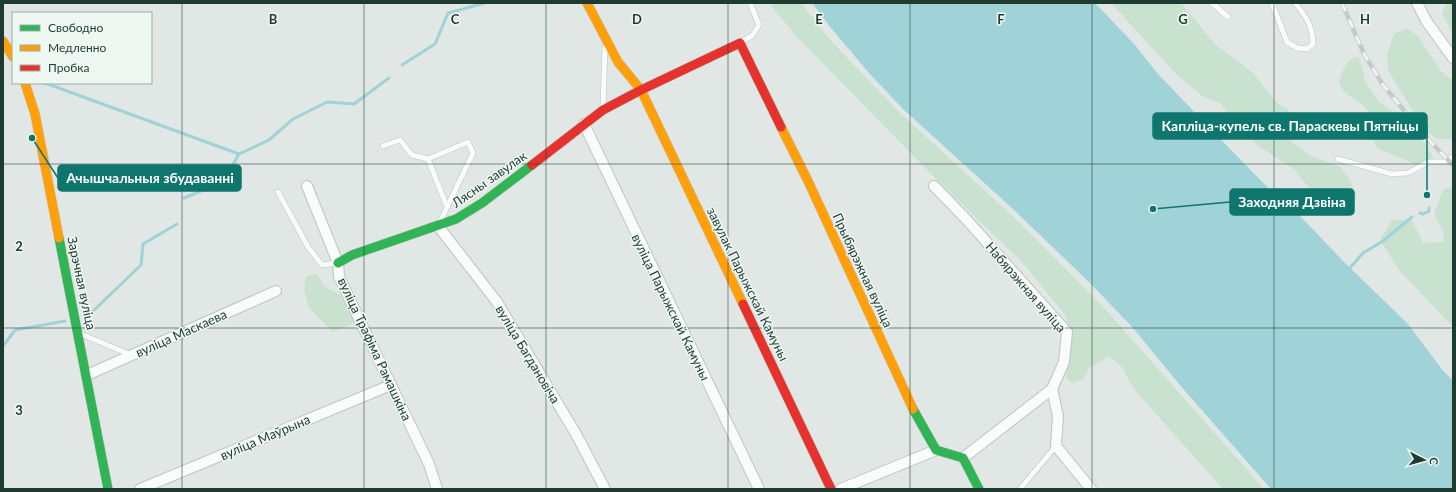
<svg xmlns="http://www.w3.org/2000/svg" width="1456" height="492" font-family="Lato,sans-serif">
<rect width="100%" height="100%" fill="#e1e7e4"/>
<!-- green -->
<g fill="#c9e1cf">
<path d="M769 3H801L830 40 901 114 1022 225 1107 311 1264 489H1223L1133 388 1122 367 1109 356 1089 368 1083 380 1072 383 1066 377 1071 340 1066 316 1022 262 941 184 796 36Z"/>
<path d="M1111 3H1181L1216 45 1252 72 1278 104 1288 109 1292 119V142L1309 155 1340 167 1347 175 1357 195 1347 214 1326 217 1317 209 1309 188 1295 170 1258 146 1221 104 1201 95 1176 74Z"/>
<path d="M1453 3V34L1442 14 1446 4Z"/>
<path d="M1406 28 1417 35 1441 71 1453 81V139H1438L1425 131 1388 70 1387 55 1394 34Z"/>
<path d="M1355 57 1360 59 1365 81 1379 102 1406 122 1425 143 1433 158 1432 164 1428 167C1413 164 1407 161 1394 155 1386 151 1374 151 1374 139 1373 127 1379 124 1370 113 1363 104 1354 100 1346 93 1343 91 1341 87 1339 83 1342 73 1344 62 1355 57Z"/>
<path d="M1453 186V327L1399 270 1380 240 1392 220H1412L1423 243 1443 242 1444 233 1434 214 1443 190Z"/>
<path d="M317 274 325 287 344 297 356 316 354 323 333 332 309 308 304 289 306 276Z"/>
</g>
<!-- water -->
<path fill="#9fd3d7" d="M812 3H1095L1135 45 1157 73 1232 151 1276 196 1302 218 1344 262 1408 324 1444 372 1453 380V489H1271L1179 384 1134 329 1089 282 1013 209 903 109 869 73 831 28Z"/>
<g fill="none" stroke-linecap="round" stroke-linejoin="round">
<!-- stream -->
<g stroke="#9fd3d7" stroke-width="3">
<path d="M402 65 435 44 448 13 485 3"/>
<path d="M45 83 239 154"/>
<path d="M184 198 223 182 239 154 269 140 293 119 327 102 354 104 389 78"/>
<path d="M1420 213 1423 214 1429 211V208"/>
<path d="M1350 268 1363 253 1383 241 1412 217"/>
<path d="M88 316 141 265 143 244 177 224"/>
<path d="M3 346 15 330 65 321"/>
</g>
<defs>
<g id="lane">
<path d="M1212 3 1228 17"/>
<path d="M1272 3 1287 42 1297 48 1307 49 1313 44C1313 27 1306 16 1295 3"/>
<path d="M741 42 752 36 759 25 750 3"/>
<path d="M603 108 605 48"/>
<path d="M383 146 400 140 412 155 428 159 468 142 473 153 440 222"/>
<path d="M428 159 447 207"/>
<path d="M1338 159 1392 174 1408 173 1428 162H1444L1453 157"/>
<path d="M278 192 308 247 322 265 336 263"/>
<path d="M81 334 131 355"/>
<path d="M1020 489 1056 446"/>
</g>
<g id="street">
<path d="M1417 3 1427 22 1453 58"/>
<path d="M584 124 759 489"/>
<path d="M307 186 338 263 339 277 429 464 437 489"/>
<path d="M934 186 966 219 1067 332 1064 362 1052 389 1058 416 1056 446 1091 489"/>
<path d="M438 226 497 302 576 434 605 489"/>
<path d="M87 375 276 291"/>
<path d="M963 458 1052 389"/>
<path d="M140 489 391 385"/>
<path d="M841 489 936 450"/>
</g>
<g id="fast">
<path d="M59 238 108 489"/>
<path d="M338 263 352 255 456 219 482 203 532 165"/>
<path d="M913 409 936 450 963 458 979 489"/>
</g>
<g id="slow">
<path d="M587 3 618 62 641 90 743 304"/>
<path d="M3 41 13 57"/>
<path d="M25 83 35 114 59 238"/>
<path d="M781 127 808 181 913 409"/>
</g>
<g id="jam">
<path d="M532 165 603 110 641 90 740 43 781 127"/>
<path d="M743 304 831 489"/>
</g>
</defs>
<!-- lane casing -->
<use href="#lane" stroke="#bec4c1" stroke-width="6"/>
<!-- street casing -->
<use href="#street" stroke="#bec4c1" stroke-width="12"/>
<!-- fast casing -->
<use href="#fast" stroke="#bdc5c1" stroke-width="10"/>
<!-- slow casing -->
<use href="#slow" stroke="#bdc5c1" stroke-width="10"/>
<!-- jam casing -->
<use href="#jam" stroke="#bdc5c1" stroke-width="10"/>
<!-- lane -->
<use href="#lane" stroke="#fafbfb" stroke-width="5"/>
<!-- street -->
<use href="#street" stroke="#fafbfb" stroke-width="10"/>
<!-- fast -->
<use href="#fast" stroke="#30b455" stroke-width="9"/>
<!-- slow -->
<use href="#slow" stroke="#ff9f0a" stroke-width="9"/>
<!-- jam -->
<use href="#jam" stroke="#e5322d" stroke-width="9"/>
<defs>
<path id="rail" d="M1342 3 1364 54 1383 85 1426 137 1453 165"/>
</defs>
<!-- rail casing -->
<use href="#rail" stroke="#c6c9c8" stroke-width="4.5"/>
<!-- rail -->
<use href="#rail" stroke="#eef7f2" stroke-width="3" stroke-dasharray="9" stroke-linecap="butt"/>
</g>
<!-- grid -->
<path fill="none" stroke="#1f3a31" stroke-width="1" stroke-opacity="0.55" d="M182 3V489M364 3V489M546 3V489M728 3V489M910 3V489M1092 3V489M1274 3V489M3 164H1453M3 328H1453"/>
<g text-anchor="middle" stroke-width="3" stroke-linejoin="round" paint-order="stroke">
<!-- street labels -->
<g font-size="13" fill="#1f3a31" stroke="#eef7f2">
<text transform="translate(489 179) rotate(-35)" y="5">Лясны завулак</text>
<text transform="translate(863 270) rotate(65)" y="5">Прыбярэжная вуліца</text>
<text transform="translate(82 283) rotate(78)" y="5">Зарэчная вуліца</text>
<text transform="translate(748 284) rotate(64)" y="5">завулак Парыжскай Камуны</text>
<text transform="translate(1026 287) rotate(49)" y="5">Набярэжная вуліца</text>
<text transform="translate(671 307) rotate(64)" y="5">вуліца Парыжскай Камуны</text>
<text transform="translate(181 333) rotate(-24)" y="5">вуліца Маскаева</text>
<text transform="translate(375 349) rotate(65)" y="5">вуліца Трафіма Рамашкіна</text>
<text transform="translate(528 354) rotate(59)" y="5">вуліца Багдановіча</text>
<text transform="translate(265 437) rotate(-23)" y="5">вуліца Маўрына</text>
</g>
</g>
<g font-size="13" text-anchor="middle" font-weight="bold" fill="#1f3a31" stroke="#eef7f2" stroke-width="3" stroke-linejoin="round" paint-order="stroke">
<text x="273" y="24">B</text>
<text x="455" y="24">C</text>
<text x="637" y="24">D</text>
<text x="819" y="24">E</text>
<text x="1001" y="24">F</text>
<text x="1183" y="24">G</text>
<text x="1365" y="24">H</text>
<text x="19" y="251">2</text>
<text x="19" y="415">3</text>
</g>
<!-- callouts -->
<path fill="none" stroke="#0f766e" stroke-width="1.5" d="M1427 195L1427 126M32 138L58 178M1153 209L1230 202"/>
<g fill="#0f766e" stroke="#eef7f2" stroke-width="1.5">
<circle cx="1427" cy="195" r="4"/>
<circle cx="32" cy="138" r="4"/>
<circle cx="1153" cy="209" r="4"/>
</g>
<g fill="#0f766e" stroke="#0f766e" stroke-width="1.5">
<rect x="1153" y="113" width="274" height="26" rx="4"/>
<rect x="58" y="165" width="183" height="26" rx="4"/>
<rect x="1230" y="189" width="124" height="26" rx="4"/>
</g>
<g font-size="14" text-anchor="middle" font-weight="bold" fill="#fff">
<text x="1290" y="131">Капліца-купель св. Параскевы Пятніцы</text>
<text x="150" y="183">Ачышчальныя збудаванні</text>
<text x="1292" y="207">Заходняя Дзвіна</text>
</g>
<!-- border -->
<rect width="1456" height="492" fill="none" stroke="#1f3a31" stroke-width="8"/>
<!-- legend -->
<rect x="12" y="12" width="140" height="72" fill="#eef7f2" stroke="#9baba5"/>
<rect x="20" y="25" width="20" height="6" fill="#30b455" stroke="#9baba5"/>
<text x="48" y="32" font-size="12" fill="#1f3a31">Свободно</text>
<rect x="20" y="45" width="20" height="6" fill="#ff9f0a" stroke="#9baba5"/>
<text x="48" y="52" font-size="12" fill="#1f3a31">Медленно</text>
<rect x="20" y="65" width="20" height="6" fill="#e5322d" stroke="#9baba5"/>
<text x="48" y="72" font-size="12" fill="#1f3a31">Пробка</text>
<!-- north arrow -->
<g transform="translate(1424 460) rotate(96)" stroke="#eef7f2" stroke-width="3" paint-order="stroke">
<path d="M0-3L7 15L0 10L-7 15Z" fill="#1f3a31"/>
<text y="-6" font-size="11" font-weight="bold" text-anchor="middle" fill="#1f3a31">С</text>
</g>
</svg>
